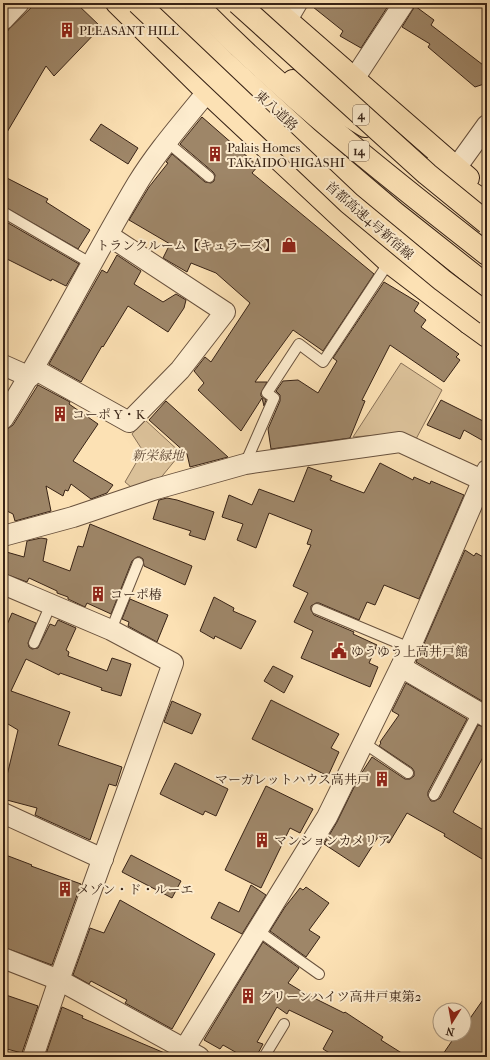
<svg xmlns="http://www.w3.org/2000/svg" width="490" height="1060" font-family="'IM FELL French Canon','Noto Serif JP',serif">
<rect width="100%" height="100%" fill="#fce1b4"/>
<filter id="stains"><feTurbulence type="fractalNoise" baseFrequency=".005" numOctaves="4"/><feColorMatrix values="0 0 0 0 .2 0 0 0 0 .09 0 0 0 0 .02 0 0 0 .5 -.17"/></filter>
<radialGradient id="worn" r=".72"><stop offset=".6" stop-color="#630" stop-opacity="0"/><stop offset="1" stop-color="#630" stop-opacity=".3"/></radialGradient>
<!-- green -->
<g fill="#dbc199" stroke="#8a7258">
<path d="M401 363 442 390 416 439 404 433 353 437Z"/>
<path d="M144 419 181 453 154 486 131 487 125 482 143 451 132 434Z"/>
</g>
<!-- building -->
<g fill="#9e8668" stroke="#382316">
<path d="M36 3H76L101 27 54 76 46 66 3 139V38L9 29Z"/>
<path d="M308 3H390L361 48 340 36 343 31Z"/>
<path d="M415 6 434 20 431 25 487 68V83L475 87 428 47 430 44 402 27Z"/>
<path d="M202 117 258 166 252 173 374 274 323 351 293 330 255 382H267L261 393V396L266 400 264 406 262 398 241 431 198 390 204 383 194 371 205 357 211 362 250 303 216 273 191 263 187 272 163 258 170 244 129 220 149 187 168 163 166 162 172 154 205 182 211 183 214 181 215 175 213 172 180 144Z"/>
<path d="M101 124 138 148 128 164 90 140Z"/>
<path d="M3 176 48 199 46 202 90 230 78 249 3 206Z"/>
<path d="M3 220 79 264 66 286 52 279 51 281 3 257Z"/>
<path d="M117 255 141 271 134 284 163 302 176 294 186 300 184 308 168 332 128 306 103 347 102 346 81 382 49 364 102 270 107 273Z"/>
<path d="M384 282 419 303 414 311 426 320 421 327 459 354 456 357 460 360 444 382 390 345 362 400 365 401 350 438 271 449 268 429 280 401V395L276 391 283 381 298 380 318 393 337 361 333 358Z"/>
<path d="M38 385 70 402 69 404 98 424 73 461 113 485 107 493 91 499 71 484 68 491 65 490 63 496 46 486 51 511 15 521 13 514 3 509V432L13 425Z"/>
<path d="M441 400 487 423V443L464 430 460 439 427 425Z"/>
<path d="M166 401 228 457 190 467 187 454 149 420Z"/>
<path d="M380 463 413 480 414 477 430 484 431 481 464 495 419 599 384 585 375 605 367 602 359 620 319 603H316L311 606V610L314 615 354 632 353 634 377 645 369 663 378 667 370 687 301 658 313 631 294 622 308 593 293 586 311 545 307 544 312 530 269 513 256 548 237 540 243 524 222 517 229 495 252 505 259 489 294 502 308 467 332 476 330 480 364 493Z"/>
<path d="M167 498 177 500 214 512 205 540 189 535 191 531 153 519 159 500Z"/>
<path d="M90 524 192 566 185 585 144 566 143 559 140 557H137L132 561 111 614 87 603 85 607 68 599V597L57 593V591L29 578 27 582 3 573V551L24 557 27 541 41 538 47 539 43 561 70 571 78 546 83 547Z"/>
<path d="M465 550 474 556 476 553 487 559V704L416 662Z"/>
<path d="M214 597 234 608 233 611 256 621 241 649 215 636 214 639 200 631Z"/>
<path d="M130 599 168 615 157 642 128 626 129 622 122 619Z"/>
<path d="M12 613 36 623 28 643 29 647 32 649 38 648 50 624 55 626 58 620 76 628 66 650 69 652 68 656 107 671 112 658 131 664 121 696 101 690 102 688 60 673 59 675 26 659 11 691 70 712 58 745 122 767 116 786 109 784 90 840 35 815 37 808 3 799V792L18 730 3 721V634Z"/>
<path d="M273 666 293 676 284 693 264 681Z"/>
<path d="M406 683 467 719 428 792V796L431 801H435L440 798 478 725 487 728V750L453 812 487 832V862L444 836 445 834 407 813 389 843 378 837 359 867 324 844 337 822 359 777 372 757 405 779H410L414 776V771L412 768 379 746 381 743 380 742 399 715 392 711Z"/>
<path d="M271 700 339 734 331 748 339 752 328 776 252 739Z"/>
<path d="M172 701 201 714 192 734 164 722Z"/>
<path d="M175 763 228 789 216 816 205 811 203 815 160 794Z"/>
<path d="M266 786 313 809 300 833 290 828 261 888 225 870Z"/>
<path d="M3 854 32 865 31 866 81 884 52 965 3 947Z"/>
<path d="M131 855 181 881 172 898 122 872Z"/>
<path d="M251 885 266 895 242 934 211 918 219 902 239 912Z"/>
<path d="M306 887 329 903 309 930 320 937 306 957 270 931 285 907 300 888 303 890Z"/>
<path d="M120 900 215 954 172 1029 125 1003 127 1000 91 981 89 984 73 975 90 928 104 933Z"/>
<path d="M263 942 299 968 288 983 306 994 344 1013 345 1012 383 1037 381 1040 408 1057H336L323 1049 333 1031 289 1010 287 1014 277 1007 257 1042 263 1044 256 1057H244L223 1045 220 1049 204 1040Z"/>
<path d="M3 994 38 1006 22 1053 3 1048Z"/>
<path d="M487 994V1057H441L456 1035 464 1034V1027Z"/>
<path d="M62 1007 83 1016 82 1018 174 1057H45Z"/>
</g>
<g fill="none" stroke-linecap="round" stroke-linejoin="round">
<defs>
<g id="service">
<path d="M167 142 209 177"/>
<path d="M3 212 92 264"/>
<path d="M245 464 274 398 267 393 299 344 323 362 389 262"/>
<path d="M317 609 410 648"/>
<path d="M111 630 138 563"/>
<path d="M34 643 51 604"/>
<path d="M364 743 408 773"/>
<path d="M434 795 478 712"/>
<path d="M257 930 319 974"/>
<path d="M264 1057 284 1024"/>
</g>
<g id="minor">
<path d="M3 20 19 3"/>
<path d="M287 20 297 3"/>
<path d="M354 79 404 3"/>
<path d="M456 168 487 125"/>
<path d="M3 365 30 377"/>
<path d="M34 369 129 422 180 370 225 312 108 235"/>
<path d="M3 419C51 343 91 261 137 184 157 151 183 122 207 92"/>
<path d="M3 536 73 517 156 489 245 464 400 442 482 480"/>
<path d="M3 584 111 630 173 663 59 980 33 1057"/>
<path d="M401 667 487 717"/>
<path d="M3 813 103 859"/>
<path d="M3 958 59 980 199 1057"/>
<path d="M185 1048 327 817 410 648 487 470"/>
</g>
<g id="primary">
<path d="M117 3 207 92 389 262 469 323"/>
<path d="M165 3 224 62 307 138 395 213 487 286"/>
<path d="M195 3C285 95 386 175 487 254"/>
<path d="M267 3 468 178"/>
<path d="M293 81 365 126"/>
<path d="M432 168 487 203"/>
<path d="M459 312 469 323 487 336"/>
</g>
</defs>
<!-- service casing -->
<use href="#service" stroke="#69523e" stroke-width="12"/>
<!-- minor casing -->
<use href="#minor" stroke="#69523e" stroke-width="22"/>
<!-- primary casing -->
<use href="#primary" stroke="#382316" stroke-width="24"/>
<!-- service -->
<use href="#service" stroke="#fdecce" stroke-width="10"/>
<!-- minor -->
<use href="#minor" stroke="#fdecce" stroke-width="20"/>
<!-- primary -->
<use href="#primary" stroke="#fce1b4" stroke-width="22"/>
<defs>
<g id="motorway-bridge">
<path d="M138 3 349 203 442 280 487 314"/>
<path d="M238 3 427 174 487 223"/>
</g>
</defs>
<!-- motorway-bridge casing -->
<use href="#motorway-bridge" stroke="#382316" stroke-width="24" stroke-linecap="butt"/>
<!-- motorway-bridge -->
<use href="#motorway-bridge" stroke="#fce1b4" stroke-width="22"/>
</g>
<!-- icons -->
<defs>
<symbol id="building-bare" viewBox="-9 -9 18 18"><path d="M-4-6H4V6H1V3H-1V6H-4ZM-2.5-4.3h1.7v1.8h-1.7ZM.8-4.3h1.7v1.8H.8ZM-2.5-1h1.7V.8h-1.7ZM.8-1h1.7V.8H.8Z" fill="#8f2418" stroke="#fdecce" stroke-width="2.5" paint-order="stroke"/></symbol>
<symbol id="shop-bare" viewBox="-9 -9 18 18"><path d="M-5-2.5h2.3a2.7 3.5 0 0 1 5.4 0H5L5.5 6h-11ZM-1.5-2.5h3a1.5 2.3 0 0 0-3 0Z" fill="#8f2418" stroke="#fdecce" stroke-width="2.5" paint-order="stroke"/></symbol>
<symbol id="civic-bare" viewBox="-9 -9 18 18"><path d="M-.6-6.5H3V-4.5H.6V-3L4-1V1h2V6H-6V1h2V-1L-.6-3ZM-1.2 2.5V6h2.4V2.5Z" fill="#8f2418" stroke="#fdecce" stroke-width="2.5" paint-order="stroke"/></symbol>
</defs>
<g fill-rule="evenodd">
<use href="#building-bare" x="56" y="19" width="22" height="22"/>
<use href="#building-bare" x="204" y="143" width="22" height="22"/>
<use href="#shop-bare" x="278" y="234" width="22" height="22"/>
<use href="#building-bare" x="49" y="403" width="22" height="22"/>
<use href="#building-bare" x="87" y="583" width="22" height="22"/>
<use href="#civic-bare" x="328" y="640" width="22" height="22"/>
<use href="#building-bare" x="371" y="768" width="22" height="22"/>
<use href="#building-bare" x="251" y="829" width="22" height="22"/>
<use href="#building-bare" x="54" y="878" width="22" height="22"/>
<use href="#building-bare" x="237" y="985" width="22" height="22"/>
</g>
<g text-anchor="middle" stroke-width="4" stroke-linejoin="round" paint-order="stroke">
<!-- shield labels -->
<g fill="#fdecce" stroke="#735f4d" stroke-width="1">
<rect x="353" y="105" width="16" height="20" rx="3"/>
<rect x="349" y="141" width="20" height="20" rx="3"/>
</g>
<g font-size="12" font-weight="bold" fill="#382316">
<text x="361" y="119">4</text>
<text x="359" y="155">14</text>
</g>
<!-- poi labels -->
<g font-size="13" fill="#382316" stroke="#fdecce" text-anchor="start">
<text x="79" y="35">PLEASANT HILL</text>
<text x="227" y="152">Palais Homes<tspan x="227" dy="15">TAKAIDO HIGASHI</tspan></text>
<text x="277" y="250" text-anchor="end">トランクルーム【キュラーズ】</text>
<text x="72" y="419">コーポ Y・K</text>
<text x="110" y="599">コーポ椿</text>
<text x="351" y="656">ゆうゆう上高井戸館</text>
<text x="370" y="784" text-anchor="end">マーガレットハウス高井戸</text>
<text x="274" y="845">マンションカメリア</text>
<text x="77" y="894">メゾン・ド・ルーエ</text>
<text x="260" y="1001">グリーンハイツ高井戸東第2</text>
</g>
<!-- street labels -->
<g font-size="13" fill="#382316" stroke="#fdecce">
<text transform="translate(277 110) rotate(42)" y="5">東八道路</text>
<text transform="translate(370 220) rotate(41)" y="5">首都高速4号新宿線</text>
</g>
<!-- park labels -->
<g font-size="13" font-style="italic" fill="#614a37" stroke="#fdecce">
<text x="158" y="460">新栄緑地</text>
</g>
</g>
<!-- margin -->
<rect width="490" height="1060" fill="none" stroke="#fce1b4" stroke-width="16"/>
<rect x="4" y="4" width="482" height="1052" fill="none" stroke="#382316" stroke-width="2"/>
<rect x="8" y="8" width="474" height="1044" fill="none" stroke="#382316"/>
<!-- north arrow -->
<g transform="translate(452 1022) rotate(191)"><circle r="19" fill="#fdecce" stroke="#ae9c84"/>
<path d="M0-3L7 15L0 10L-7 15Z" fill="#8f2418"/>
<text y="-6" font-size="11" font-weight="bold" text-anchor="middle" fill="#382316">N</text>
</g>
<rect width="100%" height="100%" filter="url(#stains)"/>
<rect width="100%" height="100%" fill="url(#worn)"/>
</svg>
